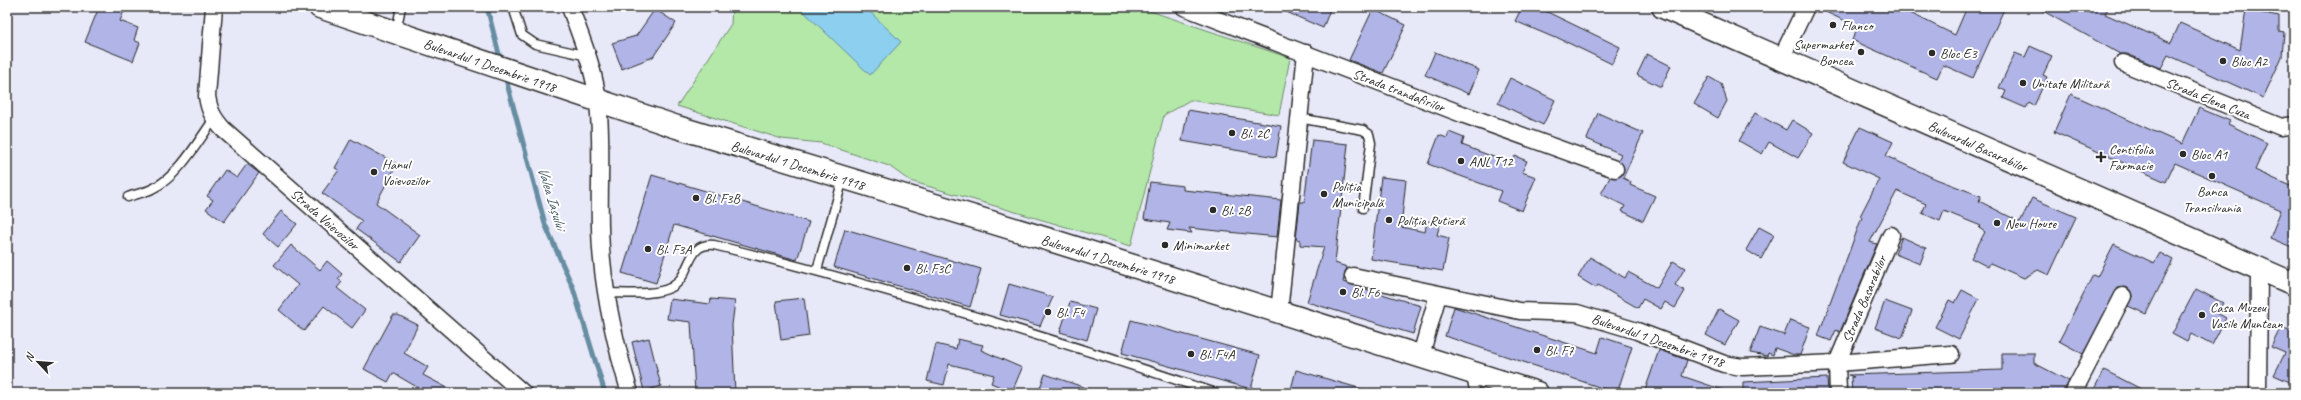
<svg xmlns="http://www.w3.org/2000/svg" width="2301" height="400" font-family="Caveat,sans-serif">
<rect width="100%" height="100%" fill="#e7e8f8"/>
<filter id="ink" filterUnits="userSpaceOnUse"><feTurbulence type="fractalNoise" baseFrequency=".025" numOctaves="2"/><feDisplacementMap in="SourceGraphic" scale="8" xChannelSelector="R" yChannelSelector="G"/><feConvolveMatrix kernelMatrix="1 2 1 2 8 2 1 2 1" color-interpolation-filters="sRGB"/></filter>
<g filter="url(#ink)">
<!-- green -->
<path fill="#b3e8a9" stroke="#6f8a6a" d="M732 7H1138L1290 58 1279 115 1190 100 1164 115 1131 246 910 181 889 166 821 143 782 139 677 106 731 24Z"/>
<!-- water -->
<path fill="#8dcfef" stroke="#668da1" d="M805 7H865L901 42 870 75 802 10Z"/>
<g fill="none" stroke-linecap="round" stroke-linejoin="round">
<!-- stream -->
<g stroke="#668da1" stroke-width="5">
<path d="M487 7 501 62"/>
<path d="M505 76 545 224 573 288 605 393"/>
</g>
</g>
<!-- building -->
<g fill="#b0b4e6" stroke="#2b2b2b">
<path d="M99 7H114L124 11 120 21 138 28 134 40 140 43 133 61 85 42Z"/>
<path d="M1275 7H1331L1323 28Z"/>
<path d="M1522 7H1537L1620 47 1612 64 1556 37 1555 38 1515 21Z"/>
<path d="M1815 7H1888L1899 12 1900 8 1955 35 1967 7H2005L1973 78 1943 65 1937 78 1852 40 1858 27Z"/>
<path d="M2036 7H2109L2105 14 2171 43 2180 23 2240 50 2246 10 2279 16V31L2284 32 2282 57 2263 98 2168 55 2161 68 2127 54H2120Z"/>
<path d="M655 9 676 23 653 57 622 69 612 43 636 36Z"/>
<path d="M1373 9 1406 25 1383 73 1349 60Z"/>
<path d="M2030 46 2052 56 2043 75 2047 77 2034 106 2029 103 2026 108 2003 98 2006 91 1999 88 2015 53 2025 57Z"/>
<path d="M1435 52 1479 70 1469 94 1425 75Z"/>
<path d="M1647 54 1671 66 1661 87 1637 75Z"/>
<path d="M1709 77 1721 84 1727 101 1718 118 1694 104Z"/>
<path d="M1510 78 1555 100 1543 125 1498 103Z"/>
<path d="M2071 94 2182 144 2199 108 2230 121 2228 124 2267 143 2255 170 2290 186 2294 178V248L2270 238 2281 210 2175 163 2166 182 2054 132Z"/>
<path d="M1188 110 1281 126 1276 157 1182 141Z"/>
<path d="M1598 113 1643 133 1623 178 1631 182 1630 185 1655 196 1643 221 1622 211 1625 206 1601 194 1610 177 1621 176 1624 168 1618 160 1621 154 1587 139Z"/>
<path d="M1755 113 1786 130 1792 120 1813 133 1798 158 1769 142 1762 154 1739 141Z"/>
<path d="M1860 127 1893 142 1886 156 1936 179 1981 196 1979 201 2020 222 2032 198 2076 217 2049 275 2038 270 2024 278 1990 263 1988 267 1971 258 1985 232 1979 228 1981 226 1944 211 1940 221 1922 213 1926 204 1897 191 1870 242 1877 244 1840 332 1836 330 1831 341 1818 336 1862 217 1860 216 1879 179 1843 162Z"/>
<path d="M1449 132 1464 138 1462 145 1512 164 1515 156 1527 161 1522 172 1536 177 1522 211 1497 201 1501 191 1428 164 1439 135 1447 138Z"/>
<path d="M351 139 397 164 376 203 420 235 401 262 356 229 362 221 322 193 339 170 335 168Z"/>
<path d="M1312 140 1348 144 1335 263 1347 267 1343 282 1421 306 1413 334 1307 302 1324 247 1300 245V240L1296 239 1300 202H1304Z"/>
<path d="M247 164 259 173 224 222 206 209 213 200 207 196 225 170 237 178Z"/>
<path d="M652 175 809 222 797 260 674 225 656 283 622 273Z"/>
<path d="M1381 177 1406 180 1401 227 1425 232 1427 221 1440 224 1437 235 1449 238 1443 271 1371 259Z"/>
<path d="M1150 182 1183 186V190L1281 200 1277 237 1189 228 1192 233 1167 230 1170 223 1144 219Z"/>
<path d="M281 211 297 224 278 247 263 234Z"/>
<path d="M1759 227 1774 235 1761 259 1746 250Z"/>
<path d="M845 229 981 269 970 307 834 267Z"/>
<path d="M1902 237 1926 248 1920 264 1895 254Z"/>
<path d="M2114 244 2154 263 2160 253 2173 260 2146 314 2128 306 2132 296 2128 288H2118L2083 354 2059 341 2093 275 2097 277Z"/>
<path d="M291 245 320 270 327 261 342 274 338 279 342 282 337 288 365 310 352 328 324 306 304 331 279 310 298 285 274 265Z"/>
<path d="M1590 257 1625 278 1628 272 1657 288 1673 261 1685 268 1675 285 1685 291 1675 308 1665 302 1661 309 1643 299 1638 308 1598 285 1596 288 1578 277Z"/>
<path d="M1009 284 1053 297 1040 326 1000 315Z"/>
<path d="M2196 289 2223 303 2217 313 2226 318 2212 345 2191 334 2187 342 2172 334Z"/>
<path d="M1962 290 1979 299 1959 339 1935 327 1949 300 1955 303Z"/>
<path d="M804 298 809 336 781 340 776 301Z"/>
<path d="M670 299 710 304 711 299 735 301 732 325 735 393H695L691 322 667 319Z"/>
<path d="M1885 301 1912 311 1902 338 1875 328Z"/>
<path d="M1070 302 1096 309 1087 340 1060 332Z"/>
<path d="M1454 307 1597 353 1602 337 1632 347 1617 393 1445 336Z"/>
<path d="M1719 309 1739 320 1725 345 1706 335Z"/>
<path d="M393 315H398L418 325 404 353 428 367 423 375 457 393H427L393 373 388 382 364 369Z"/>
<path d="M1131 320 1260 355 1251 389 1122 353Z"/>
<path d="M1790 320 1810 327 1800 355H1794L1775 348 1773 355 1768 353 1767 356 1750 353 1760 327 1784 335Z"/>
<path d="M2281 327 2294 334V384L2274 375 2285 353 2271 347Z"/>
<path d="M649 338 661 386 644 391 632 342Z"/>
<path d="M958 339 983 345 981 350 1022 368 1012 392 991 383 994 375 949 364 944 385 927 381 936 344 956 349Z"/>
<path d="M1659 350 1687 360 1682 376 1726 391 1725 393H1644Z"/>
<path d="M2002 353H2034V363L2069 381 2064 393H1852L1851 377H1854L1848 375 2002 370Z"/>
<path d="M1296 370 1362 389V393H1290Z"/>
<path d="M2104 370 2149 393H2092Z"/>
<path d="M1045 374 1095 391 1094 393H1038Z"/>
<path d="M1827 378 1828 393H1743V382Z"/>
</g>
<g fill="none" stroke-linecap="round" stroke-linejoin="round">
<defs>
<g id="lane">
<path d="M513 7 522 35 535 44 588 56"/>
<path d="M396 32 401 7"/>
<path d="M1299 118 1363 130 1369 134 1371 143 1363 208"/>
<path d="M128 197C135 194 144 193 152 189 179 176 197 143 214 119"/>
<path d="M817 270 843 179"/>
<path d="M608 293C627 293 655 296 672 287 692 275 686 242 714 245 884 286 1051 338 1216 393"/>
<path d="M1470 374 1475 393"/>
</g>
<g id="street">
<path d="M214 7 207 96C209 110 213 118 223 129L523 393"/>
<path d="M570 7C581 38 595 70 598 103 604 155 596 207 602 260 606 304 617 350 630 393"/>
<path d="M1184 7 1462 114 1615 169"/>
<path d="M1781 59 1806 7"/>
<path d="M2123 63 2281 127 2294 125"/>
<path d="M1353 276 1520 311 1577 313 1637 331 1724 364 1742 367 1837 363 1951 354"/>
<path d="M1279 312 1306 53"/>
<path d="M1421 355 1438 295"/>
<path d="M1838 393 1837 363 1891 235"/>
<path d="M2073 393 2123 296"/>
<path d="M2258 393 2259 269"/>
</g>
<path id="secondary" d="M1663 7 2294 284"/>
<path id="primary" d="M320 7 677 127 1060 243 1537 393"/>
</defs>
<!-- lane casing -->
<use href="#lane" stroke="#2b2b2b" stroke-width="11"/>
<!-- street casing -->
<use href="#street" stroke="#2b2b2b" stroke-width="19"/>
<!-- secondary casing -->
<use href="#secondary" stroke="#2b2b2b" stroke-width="25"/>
<!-- primary casing -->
<use href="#primary" stroke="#2b2b2b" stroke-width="25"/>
<!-- lane -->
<use href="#lane" stroke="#fff" stroke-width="8"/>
<!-- street -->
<use href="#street" stroke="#fff" stroke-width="16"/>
<!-- secondary -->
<use href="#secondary" stroke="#fff" stroke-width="22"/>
<!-- primary -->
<use href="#primary" stroke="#fff" stroke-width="22"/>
</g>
</g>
<!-- markers -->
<g fill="#2b2b2b" stroke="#fff" stroke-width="1.5">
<circle cx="1833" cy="25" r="4"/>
<circle cx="1861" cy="52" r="4"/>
<circle cx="1932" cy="53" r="4"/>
<circle cx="2223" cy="61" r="4"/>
<circle cx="2023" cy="83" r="4"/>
<circle cx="1232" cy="133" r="4"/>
<circle cx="2183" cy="154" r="4"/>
<path d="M2099 151h4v4h4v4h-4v4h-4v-4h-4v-4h4z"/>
<circle cx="1461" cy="161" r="4"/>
<circle cx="374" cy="172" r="4"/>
<circle cx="2212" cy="176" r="4"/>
<circle cx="1324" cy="194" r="4"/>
<circle cx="696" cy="198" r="4"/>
<circle cx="1213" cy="210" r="4"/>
<circle cx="1389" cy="220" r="4"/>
<circle cx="1997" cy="223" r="4"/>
<circle cx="1165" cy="245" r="4"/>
<circle cx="648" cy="249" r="4"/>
<circle cx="907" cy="268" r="4"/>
<circle cx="1343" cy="292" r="4"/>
<circle cx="1048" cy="312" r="4"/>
<circle cx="2202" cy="315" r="4"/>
<circle cx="1537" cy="350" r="4"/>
<circle cx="1191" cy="354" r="4"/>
</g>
<g text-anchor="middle" stroke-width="4" stroke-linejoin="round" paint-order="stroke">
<!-- poi labels -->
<g font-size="14" fill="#2b2b2b" stroke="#fff" text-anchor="start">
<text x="1841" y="30">Flanco</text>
<text x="1853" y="49" text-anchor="end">Supermarket<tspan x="1853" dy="16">Boncea</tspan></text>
<text x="1940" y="58">Bloc E3</text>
<text x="2231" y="66">Bloc A2</text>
<text x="2031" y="88">Unitate Militară</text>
<text x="1240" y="138">Bl. 2C</text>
<text x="2109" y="154">Centifolia<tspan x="2109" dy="16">Farmacie</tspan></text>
<text x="2191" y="159">Bloc A1</text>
<text x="1469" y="166">ANL T12</text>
<text x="382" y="169">Hanul<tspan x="382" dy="16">Voievozilor</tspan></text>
<text x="1332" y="191">Poliția<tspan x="1332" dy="16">Municipală</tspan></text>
<text x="2212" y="196" text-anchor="middle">Banca<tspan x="2212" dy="16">Transilvania</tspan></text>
<text x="704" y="203">Bl. F3B</text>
<text x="1221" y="215">Bl. 2B</text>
<text x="1397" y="225">Poliția Rutieră</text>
<text x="2005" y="228">New House</text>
<text x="1173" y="250">Minimarket</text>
<text x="656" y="254">Bl. F3A</text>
<text x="915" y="273">Bl. F3C</text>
<text x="1351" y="297">Bl. F6</text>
<text x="2210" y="312">Casa Muzeu<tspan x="2210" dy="16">Vasile Muntean</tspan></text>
<text x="1056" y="317">Bl. F4</text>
<text x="1545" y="355">Bl. F7</text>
<text x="1199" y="359">Bl. F4A</text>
</g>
<!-- street labels -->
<g font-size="14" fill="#2b2b2b" stroke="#fff">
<text transform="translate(490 65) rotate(19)" y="5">Bulevardul 1 Decembrie 1918</text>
<text transform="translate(1399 90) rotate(21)" y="5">Strada trandafirilor</text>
<text transform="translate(2208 98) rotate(22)" y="5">Strada Elena Cuza</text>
<text transform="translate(1978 146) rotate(24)" y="5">Bulevardul Basarabilor</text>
<text transform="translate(798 165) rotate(17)" y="5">Bulevardul 1 Decembrie 1918</text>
<text transform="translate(325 219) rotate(41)" y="5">Strada Voievozilor</text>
<text transform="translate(1108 259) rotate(17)" y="5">Bulevardul 1 Decembrie 1918</text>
<text transform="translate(1864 299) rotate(-67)" y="5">Strada Basarabilor</text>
<text transform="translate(1658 340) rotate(19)" y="5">Bulevardul 1 Decembrie 1918</text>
</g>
<!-- water labels -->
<g font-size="15" font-style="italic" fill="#485c66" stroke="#fff">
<text transform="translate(552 198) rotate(73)" y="5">Valea Iașului</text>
</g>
</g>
<!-- margin -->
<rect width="2301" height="400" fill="none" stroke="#fff" stroke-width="24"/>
<rect x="12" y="12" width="2277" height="376" fill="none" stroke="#2b2b2b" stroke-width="1.5" filter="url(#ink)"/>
<!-- north arrow -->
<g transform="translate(38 362) rotate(296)" stroke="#ffffff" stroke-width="3" paint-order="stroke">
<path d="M0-3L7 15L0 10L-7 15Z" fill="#2b2b2b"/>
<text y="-6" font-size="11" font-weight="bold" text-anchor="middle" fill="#2b2b2b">N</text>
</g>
</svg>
